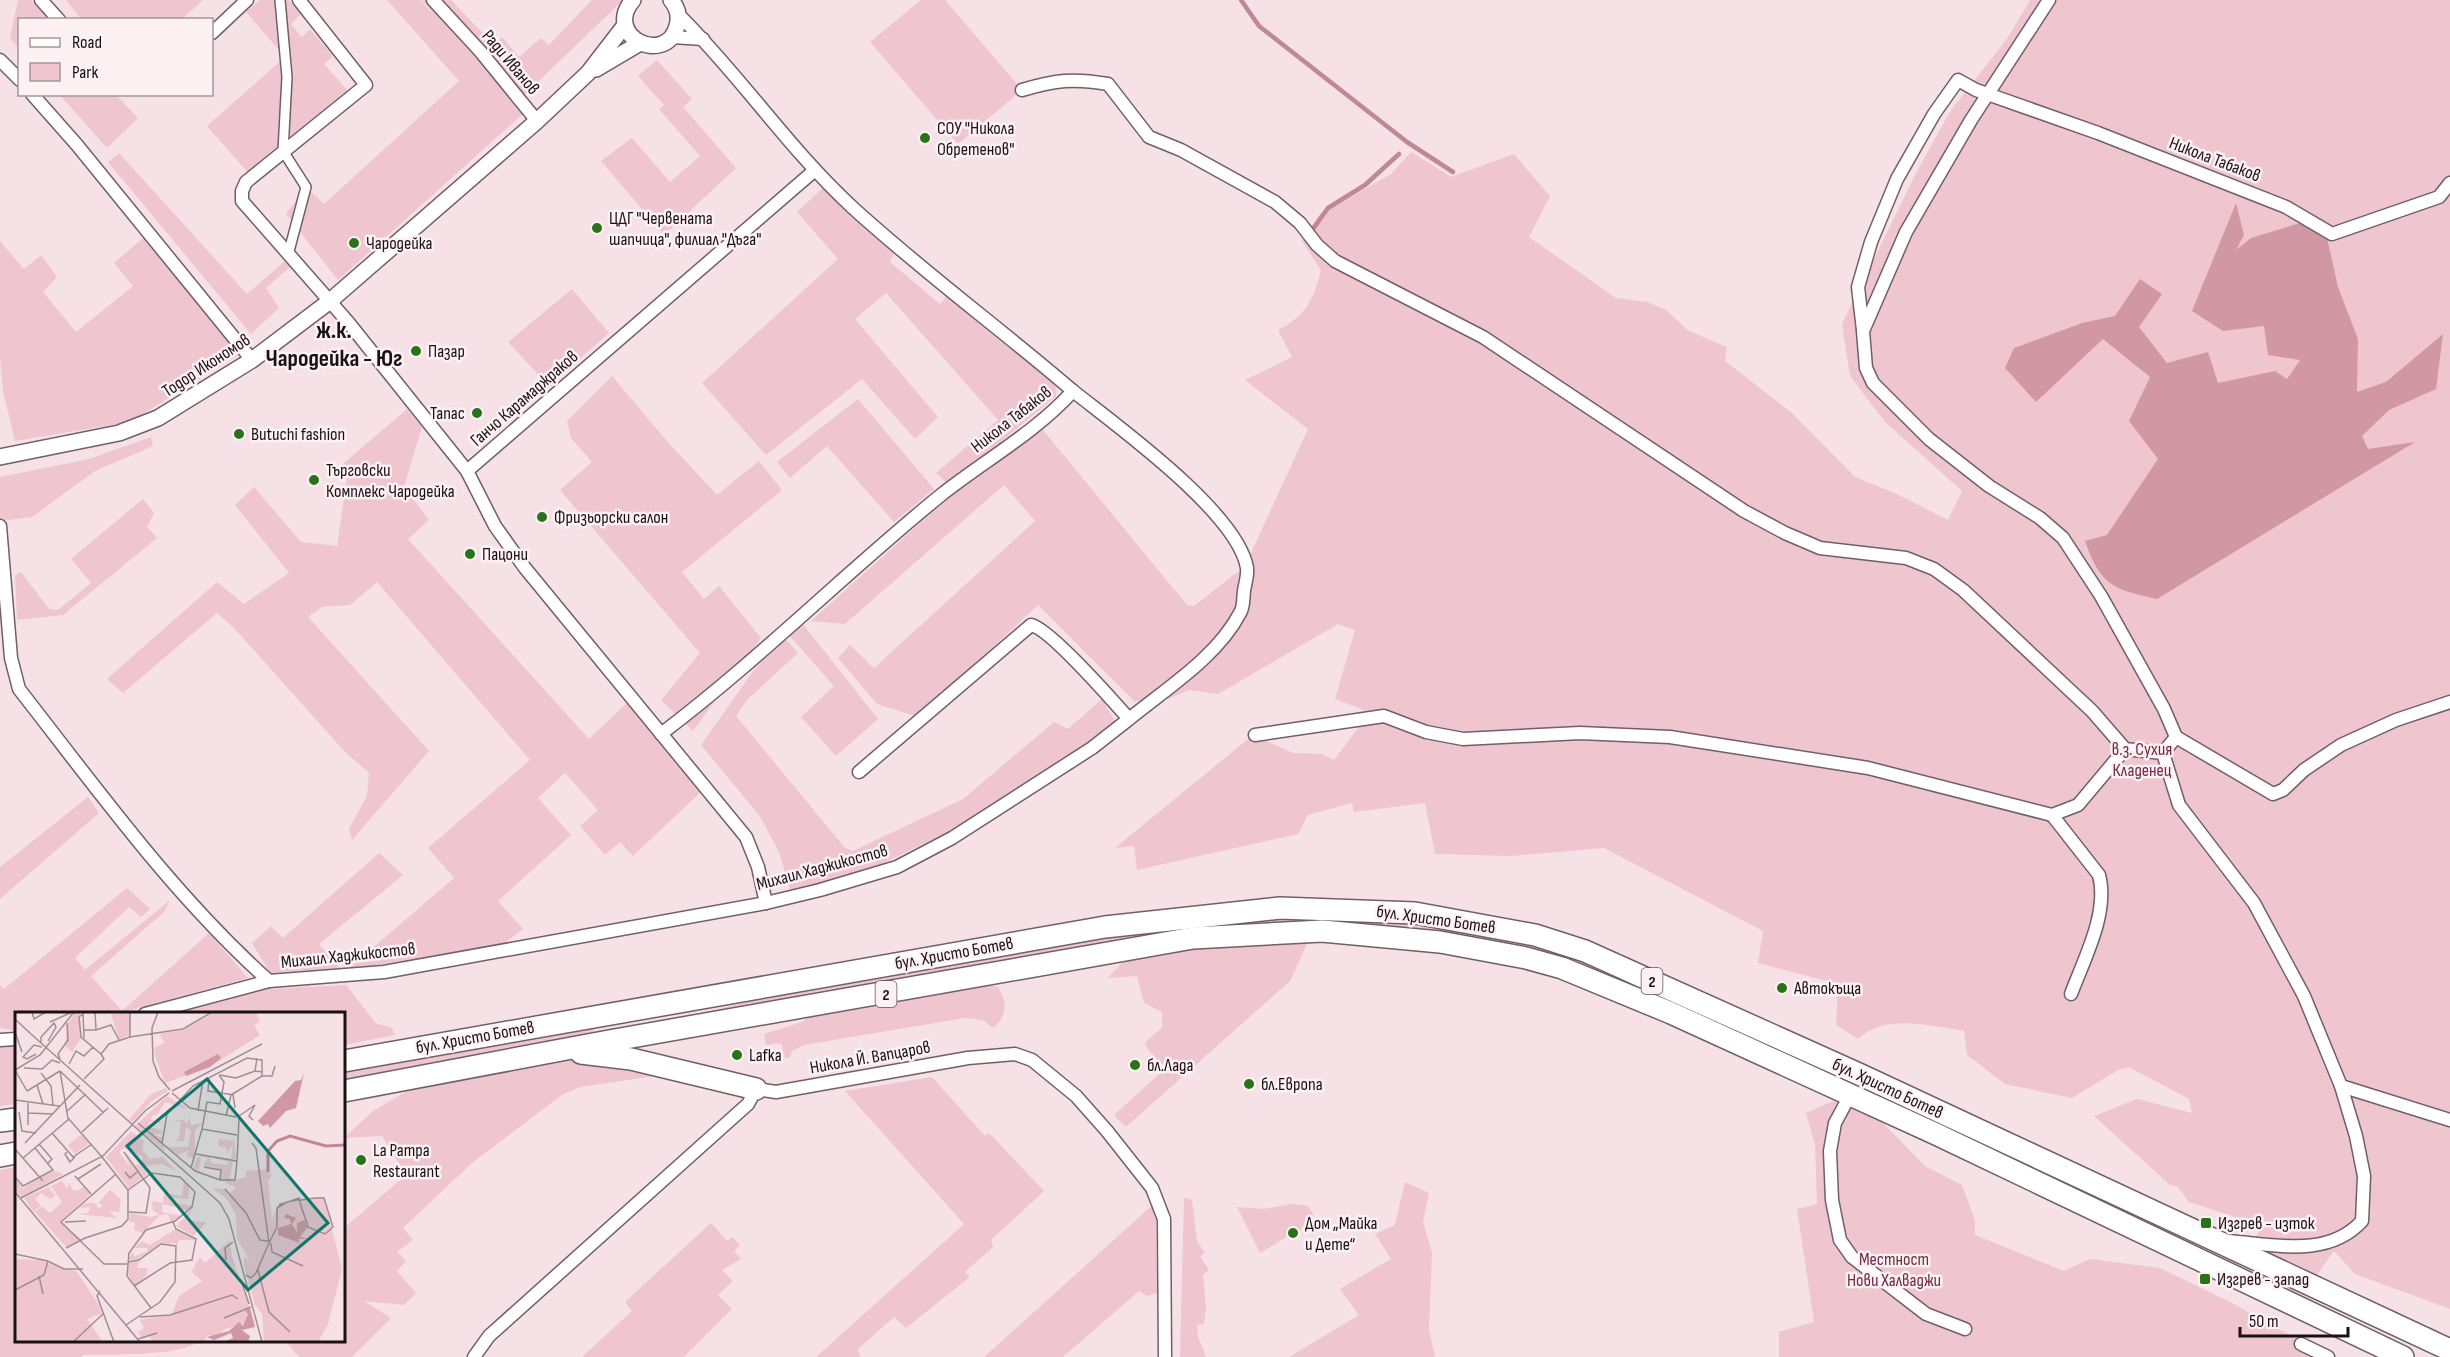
<svg xmlns="http://www.w3.org/2000/svg" width="2450" height="1357" font-family="'Sofia Sans Condensed',sans-serif">
<rect width="100%" height="100%" fill="#f6e2e6"/>
<!-- green -->
<g fill="#efc5cf">
<path d="M18 0H31L48 19 20 20 19 49 10 38Z"/>
<path d="M66 0H203L182 19 82 20Z"/>
<path d="M260 0H289L301 14 291 24 302 37 310 29 333 56 324 64 348 91 251 176 207 126 285 57 246 12Z"/>
<path d="M387 0H420L437 18 422 0H451L494 45 502 37 519 57 541 38 549 45 592 0H623L516 103 524 113 338 280 286 214 306 187 324 204 459 81Z"/>
<path d="M921 0H945L1022 90 958 144 870 42Z"/>
<path d="M2030 0H2450V1309L2355 1274 2334 1251 2311 1283 2247 1254 2262 1226 2189 1202 2177 1186 2170 1185 2094 1116 2137 1099 2192 1113 2189 1099 2129 1067 2118 1070 2072 1098 2005 1084 1967 1055 1964 1031C1930 1026 1885 1013 1858 1039L1836 1025 1838 984 1758 963 1763 931 1604 848 1512 856 1435 854 1425 803 1354 812 1352 803 1308 815 1298 834 1137 870 1134 846 1115 848 1253 735 1293 753 1322 754 1334 760 1364 720V710L1335 699 1355 630 1338 624 1218 694 1189 690 1168 699 1134 701 1038 605 918 717 877 704 838 658 850 645 874 668 1035 521 1004 485 845 624 811 621 957 490 1043 430 1187 605 1194 606 1245 566 1308 429 1245 380 1292 357 1278 330C1305 316 1314 300 1321 270L1302 241 1319 215 1391 174 1411 152 1451 177 1514 154 1550 196 1529 237 1616 298 1647 302 1666 310 1689 331 1727 347 1725 361 1793 414 1855 477 1897 494 1948 520 1962 491 1885 422 1850 376 1842 324 1917 171 1951 110 2007 39Z"/>
<path d="M657 60 692 99 683 107 736 168 664 235 601 161 632 138 670 182 700 156 659 109 664 105 638 76Z"/>
<path d="M60 95H116L138 118 107 148Z"/>
<path d="M119 153 247 294 287 259 292 265 266 288 279 308 251 334 108 162Z"/>
<path d="M824 187 895 251 890 262 940 304 949 293 1055 381 1056 396 979 460 947 483 936 473 998 420 886 293 855 319 938 417 915 439 862 379 766 455 702 383 838 259 797 212Z"/>
<path d="M150 232 246 350 130 422 15 441 3 391 0 357V241L24 269 41 255 57 277 43 292 76 332 133 286 114 263Z"/>
<path d="M572 289 609 333 549 386 508 342Z"/>
<path d="M612 376 666 440 717 495 759 461 782 490 682 572 704 599 719 586 761 638 693 731 661 700 700 653 560 490 592 462 571 438 567 421Z"/>
<path d="M858 399 934 489 894 522 827 446 790 478 777 462Z"/>
<path d="M407 409 422 427 404 487 429 520 408 539 589 739 627 703 704 789 633 856 620 842 605 855 580 826 598 810 565 773 538 798 571 835 498 901 523 929 503 944 347 970 454 878 428 848 530 760 377 582 350 605 322 607 308 617 429 751 352 840 349 829 367 796 369 773 345 752 234 628 217 613 123 693 107 679 217 582 244 604 289 573 235 505 254 487 301 542 337 546 347 479 337 469Z"/>
<path d="M151 437 153 446 95 471 32 517 0 521V477L89 459Z"/>
<path d="M143 499 154 513 147 527 157 538 63 615 17 620 15 575 21 572 49 609 58 610 91 583 71 559Z"/>
<path d="M802 623 878 719 836 756 801 717 834 686 789 635Z"/>
<path d="M784 637 798 653 747 700 736 716 845 848 853 851 963 799 1054 722 1068 729 1102 699 1116 723 988 812 884 863 792 897 779 852 759 815 701 745 751 674Z"/>
<path d="M88 797 99 813 0 899V867Z"/>
<path d="M379 853 403 875 319 944 339 968 270 973 252 943 271 926 283 938Z"/>
<path d="M127 888 150 909 141 917 129 907 75 958 85 970 169 901 165 911 91 976 122 1011 209 933 248 978 120 1013 16 1014V1031L0 1028V985L4 989Z"/>
<path d="M1280 917 1421 923 1551 947 1635 979 2177 1234 2175 1238 1509 945 1150 937 1077 947 694 1017V1015L796 990 1134 931Z"/>
<path d="M1299 937 1308 942 1290 981 1126 1127 1114 1115 1166 1068 1148 1050 1145 1042 1162 1028V1012L1144 1003 1137 976 1108 978 1129 955Z"/>
<path d="M981 984 998 987C1007 1002 1008 1015 993 1028L983 1020 965 1018 804 1045 792 1051 790 1057 785 1058 781 1043 766 1045 764 1034 802 1022 818 1012Z"/>
<path d="M346 985 376 1023 392 1028 395 1035 344 1045V1014H168L265 989Z"/>
<path d="M593 1027 594 1031 574 1037 344 1079V1069Z"/>
<path d="M16 1045V1104L0 1106V1046Z"/>
<path d="M606 1060 667 1074 581 1087 563 1094 472 1163 403 1228 413 1240 397 1252 406 1261 397 1271 416 1293 404 1305 364 1301 391 1318 352 1357H299L285 1341 344 1340V1228L406 1175 382 1136 344 1138 373 1111 414 1087 554 1061Z"/>
<path d="M932 1077 985 1136 989 1133 1044 1191 991 1240 993 1247 965 1272 970 1277 906 1328 894 1317 857 1350 861 1357H816L964 1224 845 1091Z"/>
<path d="M1833 1101 1881 1121 1925 1166 1962 1185 1975 1220V1235L2064 1271 2090 1259 2160 1268 2230 1302 2330 1357H1779V1332L1814 1322 1797 1209 1817 1204 1815 1145 1806 1113Z"/>
<path d="M16 1167V1340L200 1341C178 1357 111 1354 83 1355L82 1357H0V1170Z"/>
<path d="M1405 1182 1429 1193 1423 1222 1432 1253 1429 1330 1435 1357H1289L1359 1315 1340 1289 1391 1259 1375 1234 1395 1225Z"/>
<path d="M1184 1198 1192 1200 1197 1241 1205 1253 1200 1256 1209 1270 1203 1275 1206 1308 1204 1324 1197 1325 1198 1336 1206 1357H1180Z"/>
<path d="M1156 1202 1157 1293 1147 1296 1139 1291 1063 1357H984Z"/>
<path d="M1293 1204 1308 1206 1313 1214 1312 1222 1260 1253 1237 1207 1263 1209Z"/>
<path d="M711 1223 727 1241 732 1237 740 1245 734 1251 741 1259 722 1270 733 1281 718 1295 732 1309 684 1357H582L632 1311 625 1302Z"/>
</g>
<!-- forest -->
<path fill="#d197a5" d="M2236 203 2244 235 2236 250 2251 238 2300 223 2332 234 2328 242 2338 287 2358 339 2357 392 2386 382 2443 334 2436 389 2389 410 2362 436 2368 449 2415 442 2157 599C2113 589 2101 586 2085 541L2107 535 2158 459 2129 421 2150 377 2103 339 2036 402 2005 368 2014 348 2082 323 2115 316 2140 279 2162 294 2139 327 2167 363 2208 352 2218 383 2275 371 2287 379 2300 360 2268 355 2264 326 2223 331 2192 311Z"/>
<g fill="none" stroke-linecap="round" stroke-linejoin="round">
<!-- stream -->
<g stroke="#c08795" stroke-width="4.5">
<path d="M1241 0 1259 26 1407 142 1453 172"/>
<path d="M1310 233 1328 208 1365 185 1399 154"/>
</g>
<defs>
<path id="pedestrian" d="M280 0 287 77 283 151 306 187 288 255"/>
<g id="minor">
<path d="M41 0 59 20"/>
<path d="M299 0 366 85 246 182 242 191V201L348 322 467 471"/>
<path d="M433 0 480 51 537 121"/>
<path d="M2049 0 1971 120 1906 232 1863 331 1866 368 1873 383 1929 439 1989 486 2040 518 2063 538 2101 596 2164 709 2176 737 2163 753"/>
<path d="M212 33 247 0"/>
<path d="M672 37 703 39"/>
<path d="M0 60 20 80"/>
<path d="M1022 90C1056 80 1073 78 1108 84L1149 137 1181 150 1275 202 1300 223 1317 245 1335 261 1483 337 1744 511 1785 533 1820 548 1906 558 1934 569 1963 590 2092 711 2125 749 2163 753 2179 805 2254 903 2304 996 2341 1086 2356 1136 2364 1176 2362 1221C2327 1259 2273 1244 2227 1241"/>
<path d="M32 94 77 145 252 360"/>
<path d="M1863 330 1858 287 1871 242 1897 179 1934 114 1958 80 1976 90 2098 133 2286 207 2332 234 2439 197 2450 183"/>
<path d="M1073 391C1117 426 1238 513 1247 568 1248 575 1245 584 1244 591 1243 598 1244 607 1240 613 1217 657 1167 688 1129 719"/>
<path d="M0 526 11 658 19 689C98 790 173 895 269 981"/>
<path d="M661 734C759 660 846 572 941 495 984 461 1036 432 1073 391 1001 329 923 272 852 207 788 148 740 75 678 14"/>
<path d="M1255 735 1384 716 1426 732 1463 739 1580 733 1670 737 1868 768 2052 815 2078 805 2125 749"/>
<path d="M2176 737 2273 794 2283 790 2304 770 2341 745 2396 720 2450 702"/>
<path d="M2052 815 2099 875C2109 913 2084 959 2071 994"/>
<path d="M766 903 758 867 746 837 525 568 495 526 467 471 815 170"/>
<path d="M145 1014 269 981 384 972 766 903 820 890 897 867 952 838 1092 748 1129 719C1114 702 1049 628 1031 625L859 772"/>
<path d="M0 1040 16 1039"/>
<path d="M2341 1086 2450 1120"/>
<path d="M1848 1099 1835 1123 1830 1151 1832 1200 1840 1240 1852 1257 1926 1314 1965 1329"/>
<path d="M2301 1344 2328 1357"/>
<path d="M474 1357 489 1336 748 1104 756 1089 776 1092 968 1058 1015 1054 1032 1060 1076 1096 1107 1131 1152 1188 1164 1219 1165 1357"/>
</g>
<g id="tertiary">
<path d="M633 0C602 36 666 67 677 26 680 16 677 7 671 0"/>
<path d="M596 69 640 43"/>
<path d="M0 457 119 433 158 418 252 360 330 301 537 121 588 73 625 25"/>
</g>
<g id="trunk">
<path d="M581 1053 631 1059 756 1089"/>
<path d="M344 1061 1105 927 1280 908 1415 913 1535 935 1585 951 1861 1075 2450 1350"/>
<path d="M344 1091 609 1041 1193 938 1322 931 1440 942 1526 958 1562 968 1671 1013 1936 1134 2403 1357"/>
<path d="M0 1121 16 1119"/>
<path d="M0 1156 16 1153"/>
</g>
</defs>
<!-- pedestrian casing -->
<use href="#pedestrian" stroke="#715f63" stroke-width="12"/>
<!-- minor casing -->
<use href="#minor" stroke="#715f63" stroke-width="15"/>
<!-- tertiary casing -->
<use href="#tertiary" stroke="#715f63" stroke-width="18"/>
<!-- trunk casing -->
<use href="#trunk" stroke="#715f63" stroke-width="24"/>
<!-- pedestrian -->
<use href="#pedestrian" stroke="#fff" stroke-width="9"/>
<!-- minor -->
<use href="#minor" stroke="#fff" stroke-width="12"/>
<!-- tertiary -->
<use href="#tertiary" stroke="#fff" stroke-width="15"/>
<!-- trunk -->
<use href="#trunk" stroke="#fff" stroke-width="21"/>
</g>
<!-- markers -->
<g fill="#267318" stroke="#fef1f4" stroke-width="2">
<circle cx="925" cy="138" r="6"/>
<circle cx="597" cy="228" r="6"/>
<circle cx="354" cy="243" r="6"/>
<circle cx="416" cy="351" r="6"/>
<circle cx="477" cy="413" r="6"/>
<circle cx="239" cy="434" r="6"/>
<circle cx="314" cy="480" r="6"/>
<circle cx="542" cy="517" r="6"/>
<circle cx="470" cy="554" r="6"/>
<circle cx="1782" cy="988" r="6"/>
<circle cx="737" cy="1055" r="6"/>
<circle cx="1135" cy="1065" r="6"/>
<circle cx="1249" cy="1084" r="6"/>
<circle cx="361" cy="1160" r="6"/>
<rect x="2200" y="1217" width="12" height="12" rx="3"/>
<circle cx="1293" cy="1233" r="6"/>
<rect x="2199" y="1273" width="12" height="12" rx="3"/>
</g>
<g text-anchor="middle" stroke-width="5" stroke-linejoin="round" paint-order="stroke">
<!-- shield labels -->
<g fill="#fef1f4" stroke="#5e5557" stroke-width="1.5">
<rect x="1641.5" y="968" width="21" height="26" rx="4.5"/>
<rect x="875.5" y="981" width="21" height="26" rx="4.5"/>
</g>
<g font-size="16" font-weight="bold" fill="#191214">
<text x="1652" y="987">2</text>
<text x="886" y="1000">2</text>
</g>
<!-- street labels -->
<g font-size="18" fill="#191214" stroke="#fef1f4">
<text transform="translate(511 62) rotate(50)" y="6">Ради Иванов</text>
<text transform="translate(2215 159) rotate(21)" y="6">Никола Табаков</text>
<text transform="translate(206 365) rotate(-33)" y="6">Тодор Икономов</text>
<text transform="translate(524 398) rotate(-41)" y="6">Ганчо Карамаджраков</text>
<text transform="translate(1011 419) rotate(-38)" y="6">Никола Табаков</text>
<text transform="translate(822 867) rotate(-15)" y="6">Михаил Хаджикостов</text>
<text transform="translate(1436 919) rotate(8)" y="6">бул. Христо Ботев</text>
<text transform="translate(954 953) rotate(-10)" y="6">бул. Христо Ботев</text>
<text transform="translate(348 955) rotate(-6)" y="6">Михаил Хаджикостов</text>
<text transform="translate(475 1037) rotate(-10)" y="6">бул. Христо Ботев</text>
<text transform="translate(870 1057) rotate(-10)" y="6">Никола Й. Вапцаров</text>
<text transform="translate(1888 1088) rotate(25)" y="6">бул. Христо Ботев</text>
</g>
<!-- poi labels -->
<g font-size="18" fill="#191214" stroke="#fef1f4" text-anchor="start">
<text x="937" y="134">СОУ "Никола<tspan x="937" dy="21">Обретенов"</tspan></text>
<text x="609" y="224">ЦДГ "Червената<tspan x="609" dy="21">шапчица", филиал "Дъга"</tspan></text>
<text x="366" y="249">Чародейка</text>
<text x="428" y="357">Пазар</text>
<text x="465" y="419" text-anchor="end">Тапас</text>
<text x="251" y="440">Butuchi fashion</text>
<text x="326" y="476">Търговски<tspan x="326" dy="21">Комплекс Чародейка</tspan></text>
<text x="554" y="523">Фризьорски салон</text>
<text x="482" y="560">Пацони</text>
<text x="1794" y="994">Автокъща</text>
<text x="749" y="1061">Lafka</text>
<text x="1147" y="1071">бл.Лада</text>
<text x="1261" y="1090">бл.Европа</text>
<text x="373" y="1156">La Pampa<tspan x="373" dy="21">Restaurant</tspan></text>
<text x="1305" y="1229">Дом „Майка<tspan x="1305" dy="21">и Дете“</tspan></text>
<text x="2218" y="1229">Изгрев - изток</text>
<text x="2217" y="1285">Изгрев - запад</text>
</g>
<!-- park labels -->
<g font-size="18" fill="#712b41" stroke="#fef1f4">
<text x="2142" y="755">в.з. Сухия<tspan x="2142" dy="21">Кладенец</tspan></text>
<text x="1894" y="1265">Местност<tspan x="1894" dy="21">Нови Халваджи</tspan></text>
</g>
<!-- district labels -->
<g font-size="24" font-weight="bold" fill="#191214" stroke="#fef1f4">
<text x="334" y="338">ж.к.<tspan x="334" dy="28">Чародейка - Юг</tspan></text>
</g>
</g>
<!-- overview -->
<g transform="translate(15 1012)">
<rect width="330" height="330" fill="#f6e2e6"/>
<path d="M60 0H65L66 26 57 40 50 34 52 13ZM115 0V23L104 27 96 2ZM199 0H241L245 10 239 13 245 23 193 56 150 71 140 44 139 36 149 31 145 22 168 18ZM151 76 153 79 137 89 118 110 113 109 135 83ZM152 84 173 97 150 90 143 102 137 104 136 108 149 111 135 110 134 115 146 118 147 121 138 123 147 125 150 139 120 114ZM174 105 176 113 188 111 180 118V147L171 144 174 138 163 143 152 135H173L176 118 171 115 169 129H160L164 126 166 110 157 108H168L172 112ZM116 119 129 129 127 138 135 147 148 145 161 159 147 152 129 154 132 162 129 165 124 158 128 165 114 176 91 145ZM109 136 128 145 126 152 119 153 111 145 115 155 104 140ZM66 123 74 131 60 142 53 133ZM219 124 221 147 210 146H216L218 133 211 142 212 136 203 134 204 127 218 129ZM189 144 195 145 196 151 212 153 213 150 195 145 218 149 215 166 220 168 231 165V159L252 157 257 163 253 169 257 207 264 191 309 185 327 257 313 312 303 330H249L247 302 240 293 229 255V245L235 249 222 227 221 203 211 186 197 176 210 177 213 183 221 176 206 168 207 158 188 153 193 146 186 145 184 159 204 168 178 157 182 145ZM39 159 48 162 7 186 0 178V165L8 177 25 164ZM47 169 52 176 55 171 57 178 63 179 69 174 75 182 45 210 66 227 51 235 20 200 27 194 35 201 47 190 36 174ZM169 170 174 175 173 187 154 185 157 191 178 194 173 198 147 192V200L166 204 156 210 153 202 145 203 128 221 119 218 120 211 114 210 115 201 136 205 145 202 138 199 137 189 148 191 149 181 167 184ZM34 175 40 184 35 187 26 181 20 188 26 193 19 200 9 186ZM95 178 106 187 104 200 94 199 102 206 62 202 73 201 75 195 64 196 70 191H80L84 197 88 193 83 191ZM180 195 171 208 192 210 178 224 161 214ZM161 217 181 228H164L162 234 161 231 146 232 123 247 114 248 117 240 120 244 133 239 132 236H119L127 229 135 233ZM215 228 217 244 234 294 231 311 210 317 201 325 193 323 188 330H138L134 324 128 327 123 320 129 316 125 308 157 302 164 284 187 269 177 260 181 251 185 246 190 251ZM0 247 27 248 62 260 84 293 87 301 72 307 88 330H0ZM124 249 122 256H132V263L120 273 113 262 114 251Z" fill="#efc5cf" fill-rule="evenodd"/>
<path d="M203 42 206 46 195 55 171 64 169 60ZM289 61 281 96 271 99 255 116 253 112 248 114 243 109 280 69 286 68ZM271 202 281 206 277 212 282 220V211L290 208 292 216 285 225 293 227H283L285 231 263 223V216L276 212 275 207 269 206ZM235 296 240 315 227 318 235 324 233 330H209L218 326 216 321 199 328 192 325 214 319 224 310 228 314 233 302 230 299Z" fill="#d197a5"/>
<path fill="none" stroke="#c08795" stroke-width="3" d="M253 160V139L262 129 275 124 311 134 330 133"/>
<path fill="none" stroke="#9e8f92" stroke-width="1.5" d="M17 0 19 7 31 0M68 0 69 26M115 0V25M143 0 137 16 138 49 144 65 155 78M68 2 64 5 66 25 86 42M0 7 16 22M35 10 55 1M69 18H81L80 0M81 18 96 13 104 28M0 20 7 40M16 22 205 191 214 207 247 330M26 30V25L39 11 41 15 33 29M21 42 12 47 8 45 19 33 27 35M242 46 240 59 248 60M45 47 43 42 53 28 52 11M54 52 61 39 69 44 78 35M9 56 27 57 37 48 45 51M0 58 12 79M0 58 25 43 59 0M45 59 89 101M45 59 53 107M26 61 36 74 38 93M205 63 221 66 240 59M247 64H257L260 54M194 65 193 79 207 81 209 70 204 63M69 67 89 47 86 42 94 32 115 25 168 17 197 0M22 73 28 92M12 79 45 59M157 79 247 32M157 81 175 96 221 105M0 88 44 94M183 99 188 68M4 100 7 119 21 121M51 100 71 82M13 101 38 102M224 104 240 93 234 104 238 108M123 111 180 159 205 168 206 158 189 155M13 113V91M187 117 192 90 205 92 207 81 218 83 220 96M67 120 93 96M37 121 58 145 77 132M10 131 65 73M147 131 152 102 178 74 232 46 247 48V64L216 83 211 104M24 132 37 147 33 151M0 137 28 169M52 140 50 142 55 150 60 145M109 140 135 176 131 201 114 200M181 142 222 149 224 107M8 146 54 107 87 145M176 156 187 117 222 123M110 160 115 166 123 159M101 162 46 210 89 252H112M60 164 76 182M0 165 8 174 38 158 20 136M63 167 86 152M205 168H220L222 149M210 177 231 201 245 228 253 229M113 178 137 161 165 165 180 180 177 195 160 209 131 218 114 241 112 264 136 296M0 180 125 330M6 186 88 144 130 99 154 81M50 210 71 209M254 231 262 215V196L272 190 282 188H286L300 186H309L318 215 310 222 293 215 292 211 287 197 285 190 284 188V186L264 193M256 231 257 240 288 254M51 236 70 226 107 214 113 207V178L87 145M0 242 33 249M211 248 210 236 218 230M243 258 254 300 275 320M231 263 236 266 241 261 254 231 241 136 237 131M24 264 28 282M226 268 234 292M119 274 155 251 177 248 181 227 161 217 158 210M0 278 29 263 33 249 49 257H68M85 279 82 284 99 330M125 305 155 303 217 283 223 287M209 306 236 295M111 313 145 290 160 270 161 234 146 232 124 248 113 250M123 327 142 321M58 330 88 302"/>
<path fill="#0f766e" fill-opacity="0.15" stroke="#0f766e" stroke-width="3" d="M192 67 313 211 233 278 112 134Z"/>
<rect width="330" height="330" fill="none" stroke="#191214" stroke-width="3"/>
</g>
<!-- legend -->
<rect x="18" y="18" width="195" height="78" fill="#fef1f4" stroke="#a2989a" stroke-width="1.5"/>
<rect x="30" y="38" width="30" height="9" fill="#ffffff" stroke="#a2989a" stroke-width="1.5"/>
<text x="72" y="48" font-size="18" fill="#191214">Road</text>
<rect x="30" y="63" width="30" height="18" fill="#efc5cf" stroke="#a2989a" stroke-width="1.5"/>
<text x="72" y="78" font-size="18" fill="#191214">Park</text>
<!-- scale -->
<path d="M2240 1327v9h108v-9" fill="none" stroke="#191214" stroke-width="3"/>
<text x="2249" y="1327" font-size="18" fill="#191214" stroke="#fef1f4" stroke-width="4.5" paint-order="stroke">50 m</text>
</svg>
